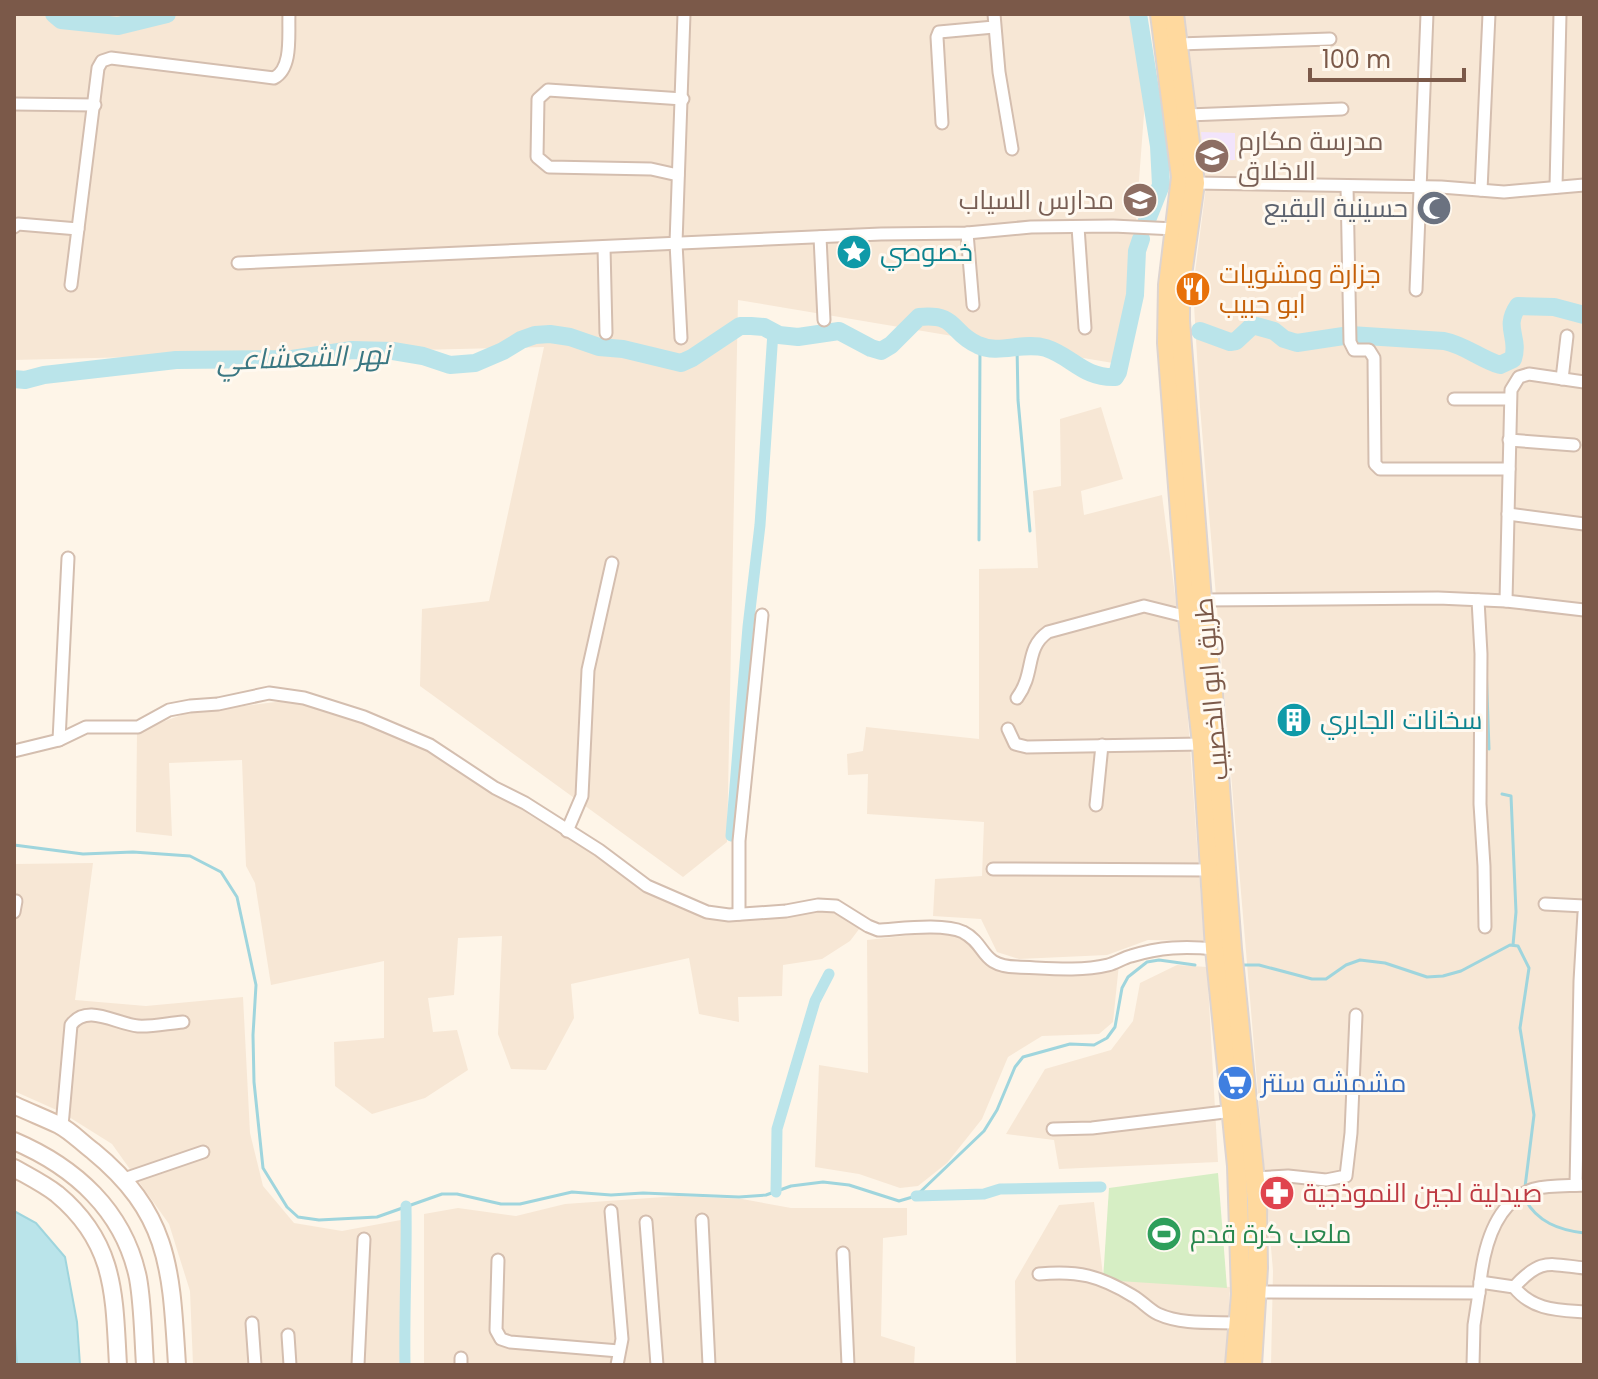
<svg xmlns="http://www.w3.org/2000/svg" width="1598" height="1379" font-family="Poppins,Cairo,sans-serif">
<rect width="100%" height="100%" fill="#fef5e8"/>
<!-- residential -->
<g fill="#f7e7d5">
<path d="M14 14H1144L1149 48 1125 365 738 300 727 842 683 877 420 686 422 609 489 601 544 347 14 360Z"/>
<path d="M1184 14H1584V1365H1271L1273 1271 1200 407 1193 288 1206 187Z"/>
<path d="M1101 407 1123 479 1081 491 1084 515 1162 495 1184 664 1204 941 1148 940 1107 955 1019 959 997 952 981 919 933 916 935 879 982 876 984 822 867 814 868 774 848 775 847 754 863 751 866 727 979 739V569L1038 568 1033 491 1061 486 1060 419Z"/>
<path d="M299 699 441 752 531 816 666 897 722 917 835 906 863 924 850 941 822 959 783 965 782 996 738 997 739 1022 699 1014 689 958 571 984 574 1018 546 1070 511 1069 498 1034 502 936 458 938 454 995 428 998 433 1032 457 1030 468 1070 425 1098 372 1114 335 1086 334 1042 384 1038V961L271 985 255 883 246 866 242 760 169 763 172 836 136 832 137 731 187 713Z"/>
<path d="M93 863 75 1000 146 1006 243 997 250 1133 263 1186 294 1223 342 1231 406 1219 400 1365H193L190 1291 169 1224 112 1144 61 1112 14 1091V864Z"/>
<path d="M949 931 976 944 1006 970 1119 964 1113 1022 1099 1034 1042 1036 1008 1057 982 1119 947 1163 918 1186 900 1188 859 1174 815 1167 819 1065 868 1073 867 940Z"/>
<path d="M1177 965 1207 967 1218 1162 1059 1169 1054 1140 1006 1134 1045 1069 1111 1050 1133 1021 1140 983Z"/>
<path d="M678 1196 742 1199 791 1208H907V1235L883 1238 881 1336 915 1347 914 1365H424V1214L458 1208 516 1216 565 1204Z"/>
<path d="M1094 1202 1103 1275 1230 1287 1226 1365H1016L1015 1281 1059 1205Z"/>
</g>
<!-- education -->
<path fill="#f2e4fb" d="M1201 132 1235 133V160L1204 161Z"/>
<!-- green -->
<path fill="#d6eec4" d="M1218 1173 1227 1288 1103 1280 1109 1188Z"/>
<!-- water -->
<path fill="#bae4ea" stroke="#9fd5dd" stroke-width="2" d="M14 1211 36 1223 65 1257 77 1322 80 1365H17L14 1322Z"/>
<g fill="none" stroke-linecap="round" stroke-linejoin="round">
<!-- stream -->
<g stroke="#9fd5dd" stroke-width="3">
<path d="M1017 346 1018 400 1030 531"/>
<path d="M979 540 980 347"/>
<path d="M1486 664 1489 749"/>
<path d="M1502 794 1511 796 1516 912 1513 945"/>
<path d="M14 845 83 854 133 852 190 856 221 872 237 897 256 985 253 1035 254 1082 263 1168 287 1207 298 1217 319 1220 377 1217 442 1194H457L501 1204H520L572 1192 611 1195 643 1193 739 1197 766 1195 791 1186 823 1182 849 1185 899 1201 916 1196 984 1131 997 1110 1015 1067 1023 1057 1070 1044 1094 1045 1107 1038 1115 1027 1122 988 1128 977 1147 962 1159 960 1195 965"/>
<path d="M1242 965H1259L1312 979H1326L1346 965 1360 960 1385 963 1427 977 1443 976 1461 971 1510 945 1518 946 1529 968 1520 1028 1534 1115 1525 1187"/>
<path d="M1525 1199C1537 1222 1559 1230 1584 1233"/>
</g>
<!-- canal -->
<g stroke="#bae4ea" stroke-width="11">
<path d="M731 836 748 627 760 525 773 332"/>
<path d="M776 1192 777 1129 815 1001 829 974"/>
<path d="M916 1196 984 1194 1000 1189 1101 1187"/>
<path d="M405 1365C404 1312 407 1259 406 1206"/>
</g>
<!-- river -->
<g stroke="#bae4ea" stroke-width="18">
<path d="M54 14 61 20 118 26 167 14"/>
<path d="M1138 14 1159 146 1161 185 1147 220"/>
<path d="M1200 331 1230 342 1236 341 1251 327 1256 326 1274 331 1284 339 1297 343 1350 335 1444 341C1465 345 1480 359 1500 365L1513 359C1520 337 1503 328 1518 306L1554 307 1584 315"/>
<path d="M14 379 25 380 44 375 176 360 292 359 352 350 393 351 423 356 450 365 475 363 503 351 521 340 535 335 550 334 570 337 599 347 623 349 681 363 692 358 740 326H751L764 327 779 335 798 337 839 331 871 348 881 351 891 345 919 317C958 313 950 333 978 345 999 355 1023 341 1046 348 1073 357 1083 378 1115 377L1118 372 1135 295 1137 251 1141 239"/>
</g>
<defs>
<g id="street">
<path d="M994 14 999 72 1012 149"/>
<path d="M1178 44 1330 39"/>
<path d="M14 104 95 105"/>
<path d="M1188 115 1342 109"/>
<path d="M942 123 937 37 939 32 994 27"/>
<path d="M678 175 651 169 549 167 537 157 538 99 548 90 683 99"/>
<path d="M1195 183 1441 187 1504 192 1584 185"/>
<path d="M1347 186 1350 342 1354 350H1369L1374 358 1375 464 1380 469H1509"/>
<path d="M1556 187 1560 14"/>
<path d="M1481 190 1489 14"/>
<path d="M14 227 18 224 78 229"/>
<path d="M1078 227 1085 328"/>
<path d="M967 233 973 305"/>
<path d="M820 237 824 320"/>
<path d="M604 247 606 333"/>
<path d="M238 263 881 234 967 233 1031 227 1113 226 1175 229"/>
<path d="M71 285 98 68 102 61 111 58 274 78C293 68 288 34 289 14"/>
<path d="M1416 290 1427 14"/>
<path d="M681 338 676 243 684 14"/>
<path d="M1562 379 1567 336"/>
<path d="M1454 399H1510"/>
<path d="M1509 440 1574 445"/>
<path d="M1508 514 1584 524"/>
<path d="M1202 600 1438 598 1506 601 1584 610"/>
<path d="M1478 600 1481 654 1480 804 1484 866 1485 927"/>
<path d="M1506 601 1511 390 1519 377 1529 374 1584 382"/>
<path d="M1017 698C1036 672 1024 649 1048 632L1144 606 1188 617"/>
<path d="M1008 729 1015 744 1027 747 1202 744"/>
<path d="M59 740 68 558"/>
<path d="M14 751 59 740 86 727H138L169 710 190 706 218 704 269 693 304 698 364 717 430 745 495 788 525 803 599 850 647 886 707 912 729 915 786 911 818 905 836 906 868 926 878 930C900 929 943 923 963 932 988 945 979 966 1017 967 1046 968 1079 972 1108 965 1116 963 1123 958 1131 956 1160 947 1185 946 1215 949"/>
<path d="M1096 805 1102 745"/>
<path d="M567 831 582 796 588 670 612 563"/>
<path d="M993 869 1210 870"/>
<path d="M1545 904 1584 906"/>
<path d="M14 912 16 901"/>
<path d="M739 914V841L762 615"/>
<path d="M62 1126 71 1025C87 1003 116 1024 138 1026 152 1027 169 1023 183 1022"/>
<path d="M1053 1129 1092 1128 1233 1111"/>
<path d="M1255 1178 1288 1176 1326 1180 1346 1176 1351 1133 1356 1015"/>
<path d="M124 1179 203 1152"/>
<path d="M1576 1185 1580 981 1584 913"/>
<path d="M611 1211 622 1339 617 1365"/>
<path d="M702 1220 709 1365"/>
<path d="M646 1222 657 1365"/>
<path d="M843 1253 848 1365"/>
<path d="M498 1260 496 1330 501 1339 510 1342 619 1351"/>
<path d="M1039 1274C1078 1270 1100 1276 1133 1296 1142 1301 1149 1310 1158 1314 1182 1325 1213 1322 1238 1323"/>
<path d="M1480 1282 1514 1287C1541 1258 1547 1264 1584 1268"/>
<path d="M1514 1287C1532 1310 1557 1310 1584 1312"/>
<path d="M1257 1292 1479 1293 1474 1325 1473 1365"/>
<path d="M1479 1293C1482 1254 1492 1202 1534 1189 1549 1185 1568 1186 1584 1185"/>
<path d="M252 1323 255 1365"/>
<path d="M288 1335 290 1365"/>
<path d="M358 1365 364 1239"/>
<path d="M461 1365V1358"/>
</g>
<g id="secondary">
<path d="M14 1105C29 1112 44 1118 59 1125 71 1131 82 1143 93 1151 171 1215 171 1271 177 1365"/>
<path d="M14 1141C75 1167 124 1211 138 1278 143 1306 143 1336 145 1365"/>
<path d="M14 1168C28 1176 44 1184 57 1194 116 1243 114 1295 118 1365"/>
</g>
<g id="primary">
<path d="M1160 14 1181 177 1168 285 1167 343 1188 617 1202 744 1215 949 1237 1166 1241 1294 1235 1365"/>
<path d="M1174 14 1195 183 1180 289V321L1202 600 1213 693 1232 949 1257 1201 1258 1268 1252 1365"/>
</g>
</defs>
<!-- street casing -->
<use href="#street" stroke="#d4beaf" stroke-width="15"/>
<!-- secondary casing -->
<use href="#secondary" stroke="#d8beab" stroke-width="20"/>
<!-- primary casing -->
<use href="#primary" stroke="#ddd4d0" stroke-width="22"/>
<!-- street -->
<use href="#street" stroke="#fff" stroke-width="11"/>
<!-- secondary -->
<use href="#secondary" stroke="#fff" stroke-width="16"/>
<!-- primary -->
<use href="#primary" stroke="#ffd99e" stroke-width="18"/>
</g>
<!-- icons -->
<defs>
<symbol id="school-disc" viewBox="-11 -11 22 22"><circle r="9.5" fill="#8d6e63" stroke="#fff9f0"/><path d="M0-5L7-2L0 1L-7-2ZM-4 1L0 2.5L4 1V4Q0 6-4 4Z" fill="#fff"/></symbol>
<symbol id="mosque-disc" viewBox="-11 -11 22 22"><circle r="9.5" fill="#6b7280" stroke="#fff9f0"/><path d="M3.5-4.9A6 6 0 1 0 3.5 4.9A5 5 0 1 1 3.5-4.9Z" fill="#fff"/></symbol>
<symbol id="sight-disc" viewBox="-11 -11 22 22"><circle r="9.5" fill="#0f9aa8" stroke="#fff9f0"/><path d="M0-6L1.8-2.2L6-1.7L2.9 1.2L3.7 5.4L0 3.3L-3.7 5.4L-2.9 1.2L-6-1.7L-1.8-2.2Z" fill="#fff"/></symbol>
<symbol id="restaurant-disc" viewBox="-11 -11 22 22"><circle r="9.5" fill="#e8710a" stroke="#fff9f0"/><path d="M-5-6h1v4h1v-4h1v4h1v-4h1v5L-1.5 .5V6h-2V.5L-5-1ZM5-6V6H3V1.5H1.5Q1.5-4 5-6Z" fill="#fff"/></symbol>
<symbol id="building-disc" viewBox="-11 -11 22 22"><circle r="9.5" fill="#0f9aa8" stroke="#fff9f0"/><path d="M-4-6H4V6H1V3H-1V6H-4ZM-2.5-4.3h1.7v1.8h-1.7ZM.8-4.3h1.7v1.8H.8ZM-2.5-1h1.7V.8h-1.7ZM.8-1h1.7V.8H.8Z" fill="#fff"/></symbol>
<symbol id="supermarket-disc" viewBox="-11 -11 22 22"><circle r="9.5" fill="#3f7fe0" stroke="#fff9f0"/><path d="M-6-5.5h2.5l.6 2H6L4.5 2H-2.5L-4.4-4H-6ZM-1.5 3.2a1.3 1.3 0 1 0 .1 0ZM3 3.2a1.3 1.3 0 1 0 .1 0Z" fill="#fff"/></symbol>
<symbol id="pharmacy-disc" viewBox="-11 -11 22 22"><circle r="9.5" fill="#e0444e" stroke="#fff9f0"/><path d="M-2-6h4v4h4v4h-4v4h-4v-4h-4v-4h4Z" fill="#fff"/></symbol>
<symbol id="stadium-disc" viewBox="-11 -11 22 22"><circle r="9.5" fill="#2e9e5b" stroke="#fff9f0"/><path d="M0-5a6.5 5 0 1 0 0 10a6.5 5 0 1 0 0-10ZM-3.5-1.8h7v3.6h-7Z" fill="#fff"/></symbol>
</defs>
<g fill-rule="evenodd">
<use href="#school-disc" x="1192" y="136" width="40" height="40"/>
<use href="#school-disc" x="1120" y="180" width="40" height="40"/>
<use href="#mosque-disc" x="1414" y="188" width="40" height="40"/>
<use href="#sight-disc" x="834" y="232" width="40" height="40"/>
<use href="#restaurant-disc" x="1173" y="269" width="40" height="40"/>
<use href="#building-disc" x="1274" y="700" width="40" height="40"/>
<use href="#supermarket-disc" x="1215" y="1063" width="40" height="40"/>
<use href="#pharmacy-disc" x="1257" y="1173" width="40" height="40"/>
<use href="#stadium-disc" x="1144" y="1214" width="40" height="40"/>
</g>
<g text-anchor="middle" stroke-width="6" stroke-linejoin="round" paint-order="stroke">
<!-- education labels -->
<g font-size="26" fill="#785e54" stroke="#fff9f0" text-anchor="start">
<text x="1238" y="150">مدرسة مكارم<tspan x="1238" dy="30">الاخلاق</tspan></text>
<text x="1114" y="209" text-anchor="end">مدارس السياب</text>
</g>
<!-- worship labels -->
<g font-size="26" fill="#5b616d" stroke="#fff9f0" text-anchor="end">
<text x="1408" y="217">حسينية البقيع</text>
</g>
<!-- culture labels -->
<g font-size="26" fill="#0d838f" stroke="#fff9f0" text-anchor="start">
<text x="880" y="261">خصوصي</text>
<text x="1320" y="729">سخانات الجابري</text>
</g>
<!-- food labels -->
<g font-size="26" fill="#c56008" stroke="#fff9f0" text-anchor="start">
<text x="1219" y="283">جزارة ومشويات<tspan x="1219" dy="30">ابو حبيب</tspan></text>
</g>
<!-- street labels -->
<g font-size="26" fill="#7b5949" stroke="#fff9f0">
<text transform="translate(1211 689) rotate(-95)" y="9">طريق ابو الخصيب</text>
</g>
<!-- shop labels -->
<g font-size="26" fill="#366cbe" stroke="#fff9f0" text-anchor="start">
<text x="1261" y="1092">مشمشه سنتر</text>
</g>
<!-- health labels -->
<g font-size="26" fill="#be3a42" stroke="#fff9f0" text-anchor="start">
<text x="1303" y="1202">صيدلية لجين النموذجية</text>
</g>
<!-- leisure labels -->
<g font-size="26" fill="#27864d" stroke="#fff9f0" text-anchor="start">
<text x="1190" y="1243">ملعب كرة قدم</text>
</g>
<!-- water labels -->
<g font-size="28" font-style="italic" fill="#3a7782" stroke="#fff9f0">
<text transform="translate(303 357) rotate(-2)" y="10">نهر الشعشاعي</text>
</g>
</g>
<!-- border -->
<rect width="1598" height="1379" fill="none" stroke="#7b5949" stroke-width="32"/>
<!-- scale -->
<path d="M1310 68v12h154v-12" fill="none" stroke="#7b5949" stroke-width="4"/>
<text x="1322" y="68" font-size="24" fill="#7b5949" stroke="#fff9f0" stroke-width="6" paint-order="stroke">100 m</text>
</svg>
